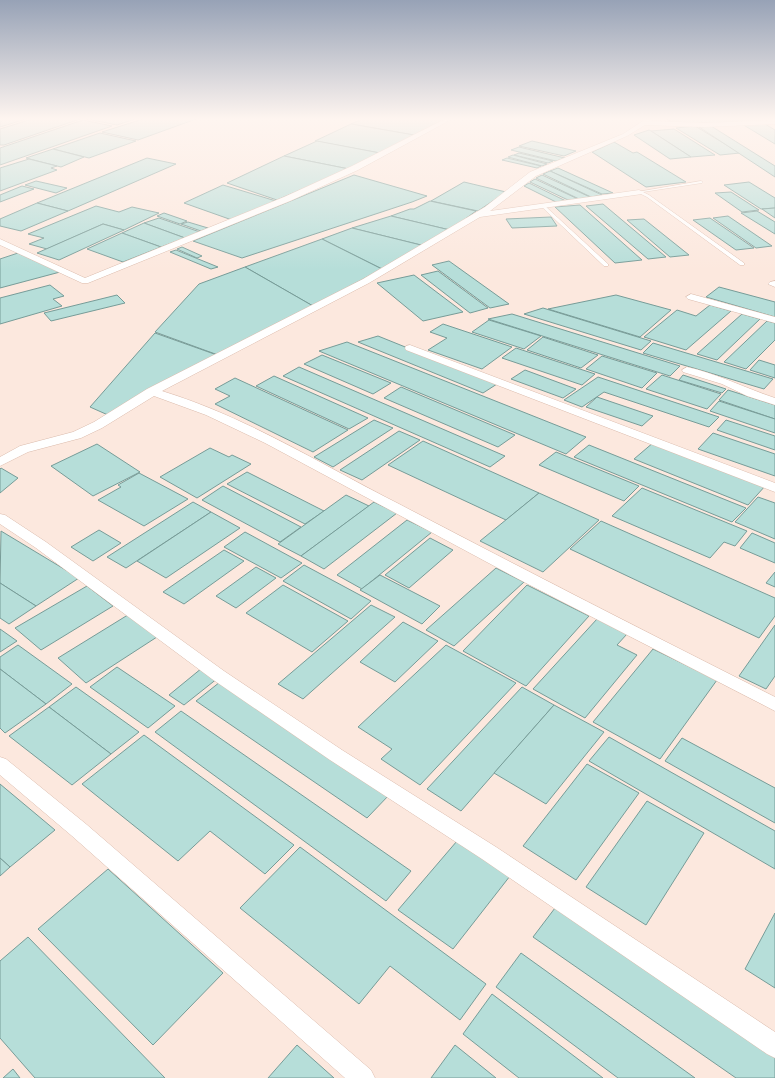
<svg xmlns="http://www.w3.org/2000/svg" width="775" height="1078" font-family="Inter,sans-serif">
<rect width="100%" height="100%" fill="#fce8de"/>
<!-- building -->
<g fill="#b6ded9" stroke="#779c98">
<path d="M0 119H26L0 127Z"/>
<path d="M32 119H80L4 145H0V129Z"/>
<path d="M87 119H135L117 125Z"/>
<path d="M143 119H196L138 140 102 132Z"/>
<path d="M362 119H445L414 135 351 124Z"/>
<path d="M667 119H752L756 122 674 124Z"/>
<path d="M83 120 112 126 0 165V148Z"/>
<path d="M351 124 414 135 380 153 315 141Z"/>
<path d="M742 124H765L775 130V144Z"/>
<path d="M695 126 740 153 720 155 676 128Z"/>
<path d="M711 126 775 166V177L699 127Z"/>
<path d="M674 129 715 155 691 157 651 131Z"/>
<path d="M649 130 651 131 691 157 670 159 634 135Z"/>
<path d="M100 133 136 141 89 158 53 149Z"/>
<path d="M317 141 380 153 349 169 284 156Z"/>
<path d="M532 141 576 151 564 156 519 146Z"/>
<path d="M614 142 633 153 637 152 686 182 646 187 592 152Z"/>
<path d="M519 147 565 158 556 161 511 150Z"/>
<path d="M53 149 84 157 61 167 26 158Z"/>
<path d="M519 153 553 161 548 163 514 155Z"/>
<path d="M513 155 547 164 542 166 508 157Z"/>
<path d="M284 156 349 169 277 200 227 183Z"/>
<path d="M147 158 176 164 68 211 37 203Z"/>
<path d="M507 158 541 166 537 168 502 160Z"/>
<path d="M29 159 57 166 51 168 57 170 0 191V168Z"/>
<path d="M558 168 613 193 602 194 550 171Z"/>
<path d="M550 171 602 195 591 197 543 174Z"/>
<path d="M354 175 427 196 412 202 242 258 193 241Z"/>
<path d="M542 175 590 197 579 199 536 178Z"/>
<path d="M535 179 578 199 568 200 530 182Z"/>
<path d="M36 181 67 188 56 193 25 185Z"/>
<path d="M464 182 506 192 478 211 431 201Z"/>
<path d="M749 182 775 198V208L761 209 724 185Z"/>
<path d="M529 183 566 201 556 202 524 186Z"/>
<path d="M223 185 276 201 232 220 184 203Z"/>
<path d="M22 186 34 189 0 202V195Z"/>
<path d="M731 192 759 210 742 212 715 193Z"/>
<path d="M430 201 476 211 450 230 391 216 410 209H414Z"/>
<path d="M37 203 68 211 21 231 0 226V219Z"/>
<path d="M603 204 666 257 648 259 586 206Z"/>
<path d="M580 205 642 260 615 263 555 207Z"/>
<path d="M96 206 119 212 132 207 159 213 124 230 103 224 47 249 29 244 44 238 28 234Z"/>
<path d="M775 208V218L762 209Z"/>
<path d="M757 211 775 222V234L741 213Z"/>
<path d="M164 213 187 221 180 224 157 216Z"/>
<path d="M391 216 450 230 425 246 352 228Z"/>
<path d="M728 216 772 246 756 248 713 218Z"/>
<path d="M551 217 557 226 512 228 506 219Z"/>
<path d="M159 218 200 232 185 238 144 223Z"/>
<path d="M710 218 754 248 736 250 693 220Z"/>
<path d="M644 219 689 255 670 257 627 220Z"/>
<path d="M188 222 208 228 201 231 181 224Z"/>
<path d="M144 223 185 238 161 247 122 233Z"/>
<path d="M103 224 124 230 59 260 37 253Z"/>
<path d="M352 228 425 246 382 269 322 239Z"/>
<path d="M122 233 161 247 123 262 87 249Z"/>
<path d="M322 239 382 269 313 306 245 267Z"/>
<path d="M182 247 202 256 197 258 177 249Z"/>
<path d="M176 250 218 267 211 269 170 252Z"/>
<path d="M18 253 60 272 0 288V259Z"/>
<path d="M449 261 509 304 490 308 432 265Z"/>
<path d="M245 267 313 306 218 355 155 332 199 284Z"/>
<path d="M438 271 488 308 470 313 421 275Z"/>
<path d="M414 275 463 312 423 321 377 283Z"/>
<path d="M50 285 64 296 53 299 62 306 0 324V298Z"/>
<path d="M719 287 775 302V317L706 297Z"/>
<path d="M117 295 125 303 51 321 44 313Z"/>
<path d="M616 295 671 310 640 337 548 309Z"/>
<path d="M710 305 731 311 686 350 644 337 677 310 696 316Z"/>
<path d="M543 308 651 341 641 350 524 314Z"/>
<path d="M512 314 680 366 670 376 488 319Z"/>
<path d="M742 314 760 319 717 360 697 354Z"/>
<path d="M489 320 541 336 524 349 472 332Z"/>
<path d="M767 321 775 323V340L746 369 724 362Z"/>
<path d="M443 324 512 347 482 369 428 350 447 338 430 332Z"/>
<path d="M155 333 217 355 108 415 90 407Z"/>
<path d="M378 336 497 384 483 393 358 342Z"/>
<path d="M543 337 598 355 581 368 527 350Z"/>
<path d="M347 342 586 437 566 454 319 351Z"/>
<path d="M653 343 773 379 764 389 643 353Z"/>
<path d="M516 348 595 374 582 385 502 358Z"/>
<path d="M322 355 391 383 373 394 304 364Z"/>
<path d="M602 356 657 373 642 388 586 369Z"/>
<path d="M759 360 775 365V378L750 370Z"/>
<path d="M299 367 505 456 490 467 283 376Z"/>
<path d="M525 370 576 389 563 398 511 379Z"/>
<path d="M662 375 721 394 707 409 646 389Z"/>
<path d="M683 375 726 389 722 393 679 380Z"/>
<path d="M274 376 368 418 349 429 256 386Z"/>
<path d="M598 377 719 417 709 427 604 392 582 407 564 400Z"/>
<path d="M235 378 348 430 313 452 215 404 230 396 215 389Z"/>
<path d="M401 387 515 435 498 447 384 398Z"/>
<path d="M728 390 775 405V419L719 400Z"/>
<path d="M597 397 653 416 642 426 586 407Z"/>
<path d="M719 401 775 419V433L710 411Z"/>
<path d="M374 420 393 428 333 467 314 457Z"/>
<path d="M726 420 775 436V450L717 430Z"/>
<path d="M399 431 420 440 362 480 340 470Z"/>
<path d="M713 433 775 454V476L698 449Z"/>
<path d="M423 441 539 493 506 520 388 465Z"/>
<path d="M654 442 766 485 748 505 634 459Z"/>
<path d="M97 444 140 472 93 496 51 466Z"/>
<path d="M589 445 746 508 732 522 574 457Z"/>
<path d="M210 448 229 457 232 455 251 464 197 498 160 477Z"/>
<path d="M556 452 639 486 624 501 539 465Z"/>
<path d="M1 468 18 478 0 493V469Z"/>
<path d="M247 472 324 511 305 524 227 484Z"/>
<path d="M139 473 188 499 144 526 98 500 121 487 118 485Z"/>
<path d="M223 486 301 527 280 542 202 500Z"/>
<path d="M642 488 747 531 735 546 724 542 710 558 612 516Z"/>
<path d="M539 493 599 520 543 572 480 541Z"/>
<path d="M346 495 369 506 301 556 278 544Z"/>
<path d="M758 497 775 503V539L735 522Z"/>
<path d="M193 502 211 512 126 568 107 557Z"/>
<path d="M374 502 397 513 324 569 301 556Z"/>
<path d="M211 512 240 528 166 578 137 561Z"/>
<path d="M407 520 432 532 362 589 337 575Z"/>
<path d="M601 521 775 598V616L759 638 570 549Z"/>
<path d="M99 530 121 543 93 561 71 547Z"/>
<path d="M1 531 79 578 36 606 0 583Z"/>
<path d="M245 532 302 563 281 578 224 547Z"/>
<path d="M752 533 775 543V563L740 548Z"/>
<path d="M430 538 453 550 409 588 385 575Z"/>
<path d="M224 550 244 561 184 604 163 592Z"/>
<path d="M304 565 371 601 351 619 283 581Z"/>
<path d="M256 567 276 578 236 608 216 596Z"/>
<path d="M496 568 524 582 454 646 426 630Z"/>
<path d="M775 572V587L766 583Z"/>
<path d="M380 575 440 606 422 624 360 590Z"/>
<path d="M0 583 36 606 9 624 0 618Z"/>
<path d="M283 585 348 621 312 652 246 613Z"/>
<path d="M527 585 589 616 526 686 463 651Z"/>
<path d="M87 586 113 606 41 650 15 628Z"/>
<path d="M371 605 395 617 303 699 278 684Z"/>
<path d="M131 613 160 635 86 683 58 658Z"/>
<path d="M597 619 627 634 617 645 637 655 585 718 533 689Z"/>
<path d="M403 622 438 641 395 682 360 662Z"/>
<path d="M775 625V676L766 689 739 676Z"/>
<path d="M0 629 17 641 0 652Z"/>
<path d="M18 645 72 684 46 704 0 669V657Z"/>
<path d="M446 645 516 683 420 785 381 759 392 749 358 727Z"/>
<path d="M653 649 717 680 660 759 593 722Z"/>
<path d="M117 667 175 706 148 728 90 687Z"/>
<path d="M202 668 218 678 184 705 169 695Z"/>
<path d="M0 669 46 704 5 733 0 728Z"/>
<path d="M220 682 390 794 367 818 196 701Z"/>
<path d="M76 687 139 732 111 754 49 707Z"/>
<path d="M522 687 554 705 461 811 427 789Z"/>
<path d="M554 705 604 732 546 804 494 773Z"/>
<path d="M49 707 111 754 72 785 9 736Z"/>
<path d="M181 711 411 871 386 901 155 732Z"/>
<path d="M144 735 294 845 265 874 210 831 178 861 82 784Z"/>
<path d="M609 737 775 831V869L589 761Z"/>
<path d="M682 738 775 788V823L665 761Z"/>
<path d="M587 764 639 793 576 880 523 846Z"/>
<path d="M0 784 55 830 10 867 0 858Z"/>
<path d="M647 801 704 833 646 925 586 887Z"/>
<path d="M457 841 510 876 453 949 398 910Z"/>
<path d="M300 847 486 984 460 1020 390 966 359 1004 240 908Z"/>
<path d="M0 858 10 867 0 876Z"/>
<path d="M108 869 223 973 153 1045 38 929Z"/>
<path d="M555 908 775 1056V1078H736L533 937Z"/>
<path d="M775 913V988L745 969Z"/>
<path d="M28 937 165 1078H35L0 1038V961Z"/>
<path d="M521 953 695 1078H618L496 987Z"/>
<path d="M492 994 603 1078H519L463 1034Z"/>
<path d="M297 1045 334 1078H268Z"/>
<path d="M455 1045 496 1078H431Z"/>
<path d="M13 1069 20 1078H3Z"/>
</g>
<g fill="none" stroke-linecap="round" stroke-linejoin="round">
<defs>
<g id="service">
<path d="M701 181 703 182 702 183 643 192 649 195 744 263V265H740L647 197 637 192Z"/>
<path d="M542 205H544L608 264V266H604L542 207Z"/>
</g>
<g id="minor">
<path d="M445 119H452L358 170 290 201 88 283H82L0 245V239L85 278 284 197 352 166Z"/>
<path d="M646 119H653L651 121 704 123 775 120V124L704 127 645 125 627 136 536 176 490 211 639 190 643 192 642 194 480 217 369 283 162 391C247 417 322 465 401 505 525 570 650 634 775 697V711L524 582 265 443 206 415 154 396 102 428 81 438 28 452 0 466V457L20 446 73 432 94 422 147 389 363 279 485 207 530 172 623 134Z"/>
<path d="M775 281V287L768 284 770 282Z"/>
<path d="M691 294 775 317V323L688 299 686 297Z"/>
<path d="M410 345 775 483V492L406 350 405 348 406 346Z"/>
<path d="M687 367C718 374 745 388 775 398V405L747 396 722 384 683 372 682 370Z"/>
<path d="M0 514 5 515 46 542 224 671 342 750 496 847 775 1032V1058L767 1054 482 859 330 760 212 679 36 548 0 524Z"/>
<path d="M0 757 6 759 86 824 371 1070 375 1078H345L72 836 0 775Z"/>
</g>
</defs>
<!-- service casing -->
<use href="#service" stroke="#dbbbac" stroke-width="1"/>
<!-- minor casing -->
<use href="#minor" stroke="#dbbbac" stroke-width="1"/>
<!-- service -->
<use href="#service" fill="#fff" fill-rule="evenodd"/>
<!-- minor -->
<use href="#minor" fill="#fff" fill-rule="evenodd"/>
</g>
<!-- sky -->
<linearGradient id="sky" x2="0" y2="1"><stop stop-color="#97a2b6"/><stop offset="0.44" stop-color="#fef5f0"/><stop offset="1" stop-color="#fef5f0" stop-opacity="0"/></linearGradient>
<rect width="775" height="270" fill="url(#sky)"/>
</svg>
